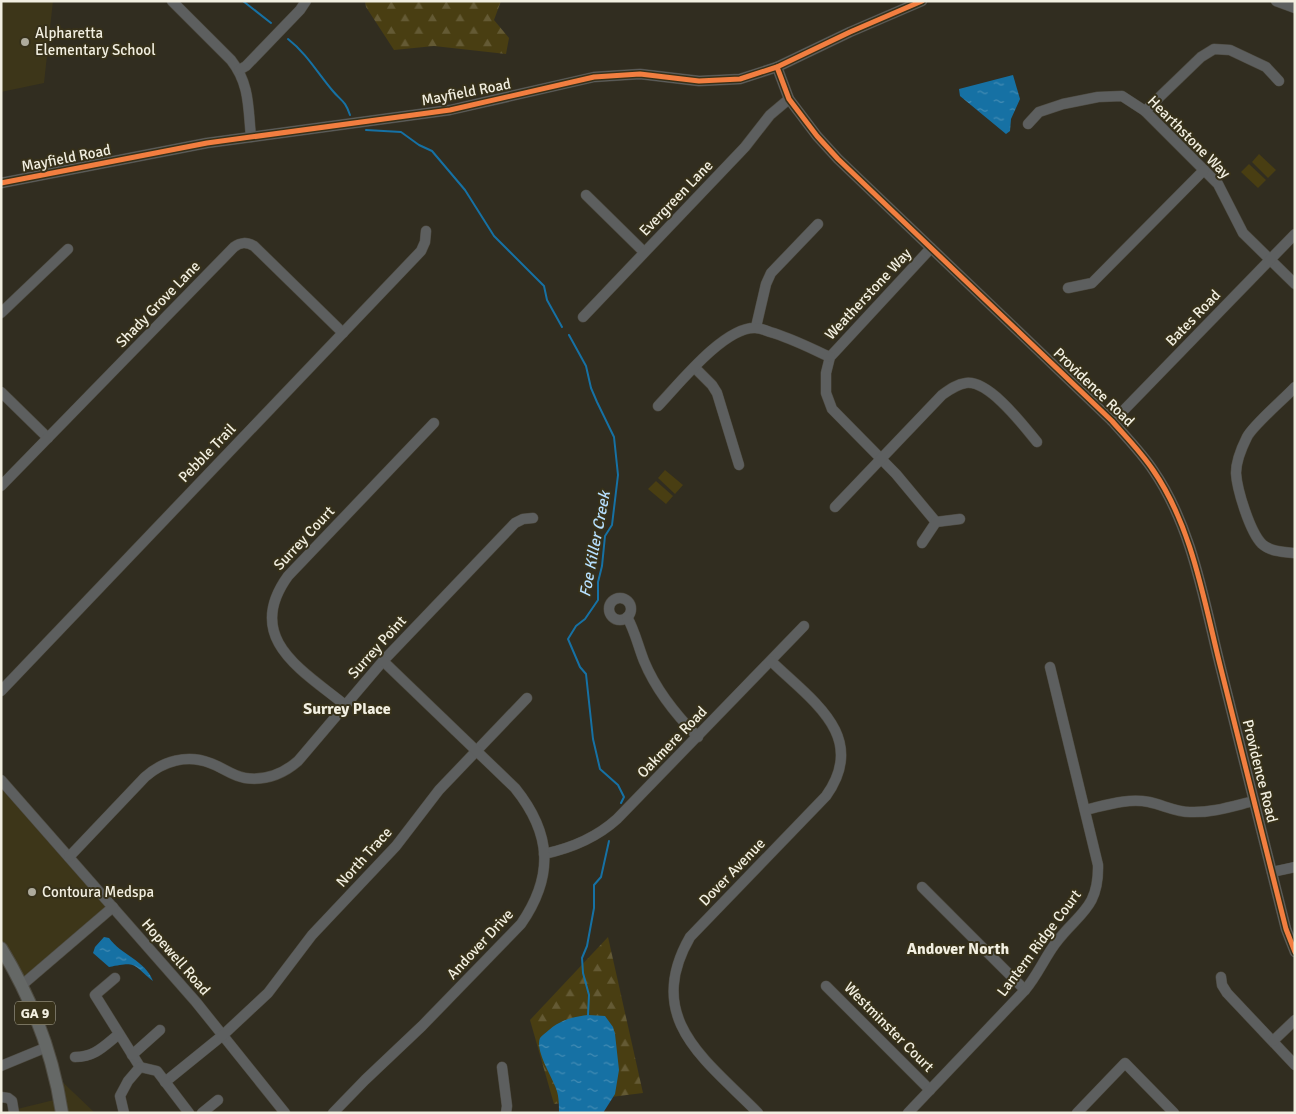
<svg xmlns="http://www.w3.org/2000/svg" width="1296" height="1114" font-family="Signika,sans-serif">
<defs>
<pattern id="forest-firs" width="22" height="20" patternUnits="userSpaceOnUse" patternTransform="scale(1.25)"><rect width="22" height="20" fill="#493e12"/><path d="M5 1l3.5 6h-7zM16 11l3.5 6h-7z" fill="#645a34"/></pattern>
<pattern id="water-ripples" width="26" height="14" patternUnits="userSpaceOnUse" patternTransform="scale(1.25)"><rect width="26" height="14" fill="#1671a4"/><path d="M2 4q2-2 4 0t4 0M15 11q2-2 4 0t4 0" fill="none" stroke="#448cb4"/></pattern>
</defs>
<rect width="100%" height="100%" fill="#312d20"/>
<!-- built -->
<g fill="#3d3619">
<path d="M1 1H53L44 83 1 92Z"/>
<path d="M1 779 110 905 21 984 1 947Z"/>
<path d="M53 1073 95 1113H1L58 1099Z"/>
</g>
<!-- forest -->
<g fill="url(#forest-firs)">
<path d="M365 1H501L494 20 509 38 506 54 434 46 394 50 366 7Z"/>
<path d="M608 937 643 1093 554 1104 530 1020Z"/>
</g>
<!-- garden -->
<g fill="#493e12">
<path d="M1259 154 1276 170 1268 178 1252 162Z"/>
<path d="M1249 164 1266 180 1258 188 1241 172Z"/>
<path d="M665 470 683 485 675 494 658 478Z"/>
<path d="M656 481 673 496 666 504 648 489Z"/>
</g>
<!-- water -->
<g fill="url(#water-ripples)">
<path d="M1013 75 1020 99 1011 119 1010 131 1006 134 960 96 959 89Z"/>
<path d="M104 937 109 938C121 955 145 960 153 981 132 964 137 961 109 967L93 953 95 947Z"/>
<path d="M588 1015 605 1016 613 1027 615 1034 619 1070 615 1094 603 1113H559C559 1103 559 1095 555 1086 551 1075 535 1050 540 1038 542 1035 546 1033 549 1030 560 1020 573 1017 588 1015Z"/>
</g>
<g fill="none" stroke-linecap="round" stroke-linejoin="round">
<!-- stream -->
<g stroke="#1671a4" stroke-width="2">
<path d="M243 1 271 23"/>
<path d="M288 39C306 53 317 72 332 90 341 101 345 100 350 115"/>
<path d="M366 130 401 132 419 145 432 151 465 190 494 236 544 286 547 300 562 327"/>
<path d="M569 335 586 366 591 388 597 402 614 437 618 475 612 525 605 536 602 566 598 582V600L585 619 576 626 568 639 580 667 586 674 593 739 600 769 618 785 624 797 621 803"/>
<path d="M588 1015 589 995 583 973 582 958 587 946 594 908V885L601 877 609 841"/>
</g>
<defs>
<g id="minor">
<path d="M172 1 231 60C250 84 248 108 251 137"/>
<path d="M1276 1 1295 8"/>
<path d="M777 67 789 99 817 136 838 159 1112 421C1126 437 1141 452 1153 470 1193 528 1204 602 1221 669 1243 756 1265 843 1286 929L1295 952"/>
<path d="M239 70 246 66 300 10 306 1"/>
<path d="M1145 111 1201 57 1214 49 1230 50 1266 67 1279 81"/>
<path d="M1028 124 1039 112 1063 104 1098 97 1122 96 1145 111 1218 184 1243 233 1295 284"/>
<path d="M1 183 207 143 450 110 594 77 640 74 699 81 740 79 777 67 850 32 922 1"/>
<path d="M586 195 644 252"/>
<path d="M931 248 830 357 826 373V393L832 409 896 474 936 522"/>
<path d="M1068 288 1092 283 1204 170"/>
<path d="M1 313 68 249"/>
<path d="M583 317 745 147 770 115 789 99"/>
<path d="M756 327 766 284 771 273 818 224"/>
<path d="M695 368 712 385 717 393 739 465"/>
<path d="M1295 387C1284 399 1253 425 1247 437 1242 447 1236 461 1236 473 1237 490 1250 532 1262 544 1271 552 1284 552 1295 553"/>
<path d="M1 392 48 438"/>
<path d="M658 406C679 384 724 327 755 328 759 328 765 330 770 332 791 338 810 348 830 357"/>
<path d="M1112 421 1123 411 1295 234"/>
<path d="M1 486 234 247C241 242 246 242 254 246L343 333"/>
<path d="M835 507 942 395C949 390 957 384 966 383 989 380 1023 425 1037 442"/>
<path d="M922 543 936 522 960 519"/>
<circle cx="620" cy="609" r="11"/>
<path d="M627 617C635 631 638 646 644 661 656 690 675 714 698 737"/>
<path d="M1 691 421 251 425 242 426 231"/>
<path d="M345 705C302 670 243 638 288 576L434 423"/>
<path d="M1 780 196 1002 285 1113"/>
<path d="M1085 810C1107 805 1127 798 1149 802 1163 805 1176 812 1190 812 1212 813 1233 806 1254 801"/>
<path d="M544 854C572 848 596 838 617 819L804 626"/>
<path d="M69 857 145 777C163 761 187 754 210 763 222 767 232 776 245 778 266 781 283 774 298 761L383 661 515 523 523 519 533 518"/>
<path d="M1272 872 1295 867"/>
<path d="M922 887 1025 990"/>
<path d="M1221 977 1222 985 1227 993 1295 1065"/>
<path d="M115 978 95 995 140 1067"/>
<path d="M22 985 113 907"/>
<path d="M826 986 930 1090"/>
<path d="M1273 1041 1295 1020"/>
<path d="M132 1055 160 1030"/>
<path d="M75 1057C95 1057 104 1046 119 1034"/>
<path d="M1 1066 47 1047"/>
<path d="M502 1067 507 1106 506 1113"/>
<path d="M165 1082 223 1035 268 993 312 935 396 846 439 790 527 698"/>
<path d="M1 1097 8 1098 12 1101 14 1113"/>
<path d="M124 1113 120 1096 128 1081 140 1067 157 1071 189 1113"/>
<path d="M202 1113 218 1100"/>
<path d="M333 1113 365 1080 422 1026 521 924C554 876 552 834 515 788L383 661"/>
<path d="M758 1113C706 1060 643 1019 690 937L826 796C869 736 811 700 771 661"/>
<path d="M908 1113 1025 990C1037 976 1044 959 1055 944 1078 913 1099 909 1098 865L1050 667"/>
<path d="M1077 1113 1125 1063 1174 1113"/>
</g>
<path id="major" d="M1 948C32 999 53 1054 62 1113"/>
</defs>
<!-- minor casing -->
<use href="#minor" stroke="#4e4b41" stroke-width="11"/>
<!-- major casing -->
<use href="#major" stroke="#4e4b41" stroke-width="14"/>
<!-- minor -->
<use href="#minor" stroke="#5d5f5f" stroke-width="10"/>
<!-- major -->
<use href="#major" stroke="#656866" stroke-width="12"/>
<defs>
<g id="cycleway">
<path d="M777 67 789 99 817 136 838 159 1112 421C1126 437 1141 452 1153 470 1193 528 1204 602 1221 669 1243 756 1265 843 1286 929L1295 952"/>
<path d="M1 183 207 143 450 110 594 77 640 74 699 81 740 79 777 67 850 32 922 1"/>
</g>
</defs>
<!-- cycleway casing -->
<use href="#cycleway" stroke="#37311a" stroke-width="8"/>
<!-- cycleway -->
<use href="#cycleway" stroke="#f27e40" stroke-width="5"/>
</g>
<!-- markers -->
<g fill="#aeab9d" stroke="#37311a" stroke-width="2">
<circle cx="25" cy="42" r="5"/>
<circle cx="32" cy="892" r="5"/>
</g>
<g text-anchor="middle" stroke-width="4" stroke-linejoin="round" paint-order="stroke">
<!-- shield labels -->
<rect fill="#37311a" stroke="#bab6a5" stroke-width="1" x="15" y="1001.5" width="40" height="23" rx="4"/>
<g font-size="14" font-weight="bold" fill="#f2efe1">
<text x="35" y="1018">GA 9</text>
</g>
<!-- poi labels -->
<g font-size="15" fill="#f2efe1" stroke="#37311a" text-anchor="start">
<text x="35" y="38">Alpharetta<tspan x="35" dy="17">Elementary School</tspan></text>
<text x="42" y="897">Contoura Medspa</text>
</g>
<!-- street labels -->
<g font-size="15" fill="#f2efe1" stroke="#37311a">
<text transform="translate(466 92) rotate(-11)" y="5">Mayfield Road</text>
<text transform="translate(1189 137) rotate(45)" y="5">Hearthstone Way</text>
<text transform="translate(66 158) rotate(-11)" y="5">Mayfield Road</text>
<text transform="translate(676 198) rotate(-46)" y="5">Evergreen Lane</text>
<text transform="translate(868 294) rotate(-47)" y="5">Weatherstone Way</text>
<text transform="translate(158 304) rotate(-46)" y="5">Shady Grove Lane</text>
<text transform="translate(1193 318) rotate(-46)" y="5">Bates Road</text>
<text transform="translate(1094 387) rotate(44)" y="5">Providence Road</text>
<text transform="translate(207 453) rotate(-46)" y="5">Pebble Trail</text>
<text transform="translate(304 538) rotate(-47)" y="5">Surrey Court</text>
<text transform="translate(377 647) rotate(-48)" y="5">Surrey Point</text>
<text transform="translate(672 742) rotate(-46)" y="5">Oakmere Road</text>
<text transform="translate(1260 771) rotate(76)" y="5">Providence Road</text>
<text transform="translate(364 857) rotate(-48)" y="5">North Trace</text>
<text transform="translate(732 872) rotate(-46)" y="5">Dover Avenue</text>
<text transform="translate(1039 943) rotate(-53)" y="5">Lantern Ridge Court</text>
<text transform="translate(480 944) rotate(-47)" y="5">Andover Drive</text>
<text transform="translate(176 957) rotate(49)" y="5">Hopewell Road</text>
<text transform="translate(889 1027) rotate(45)" y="5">Westminster Court</text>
</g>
<!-- water labels -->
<g font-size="16" font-style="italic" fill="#b6dffe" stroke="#37311a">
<text transform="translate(594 544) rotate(-79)" y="6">Foe Killer Creek</text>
</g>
<!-- neighbourhood labels -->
<g font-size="16" font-weight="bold" fill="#f2efe1" stroke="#37311a">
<text x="347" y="714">Surrey Place</text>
<text x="958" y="954">Andover North</text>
</g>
</g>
<!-- border -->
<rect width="1296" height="1114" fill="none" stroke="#f2efe1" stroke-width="5"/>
</svg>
